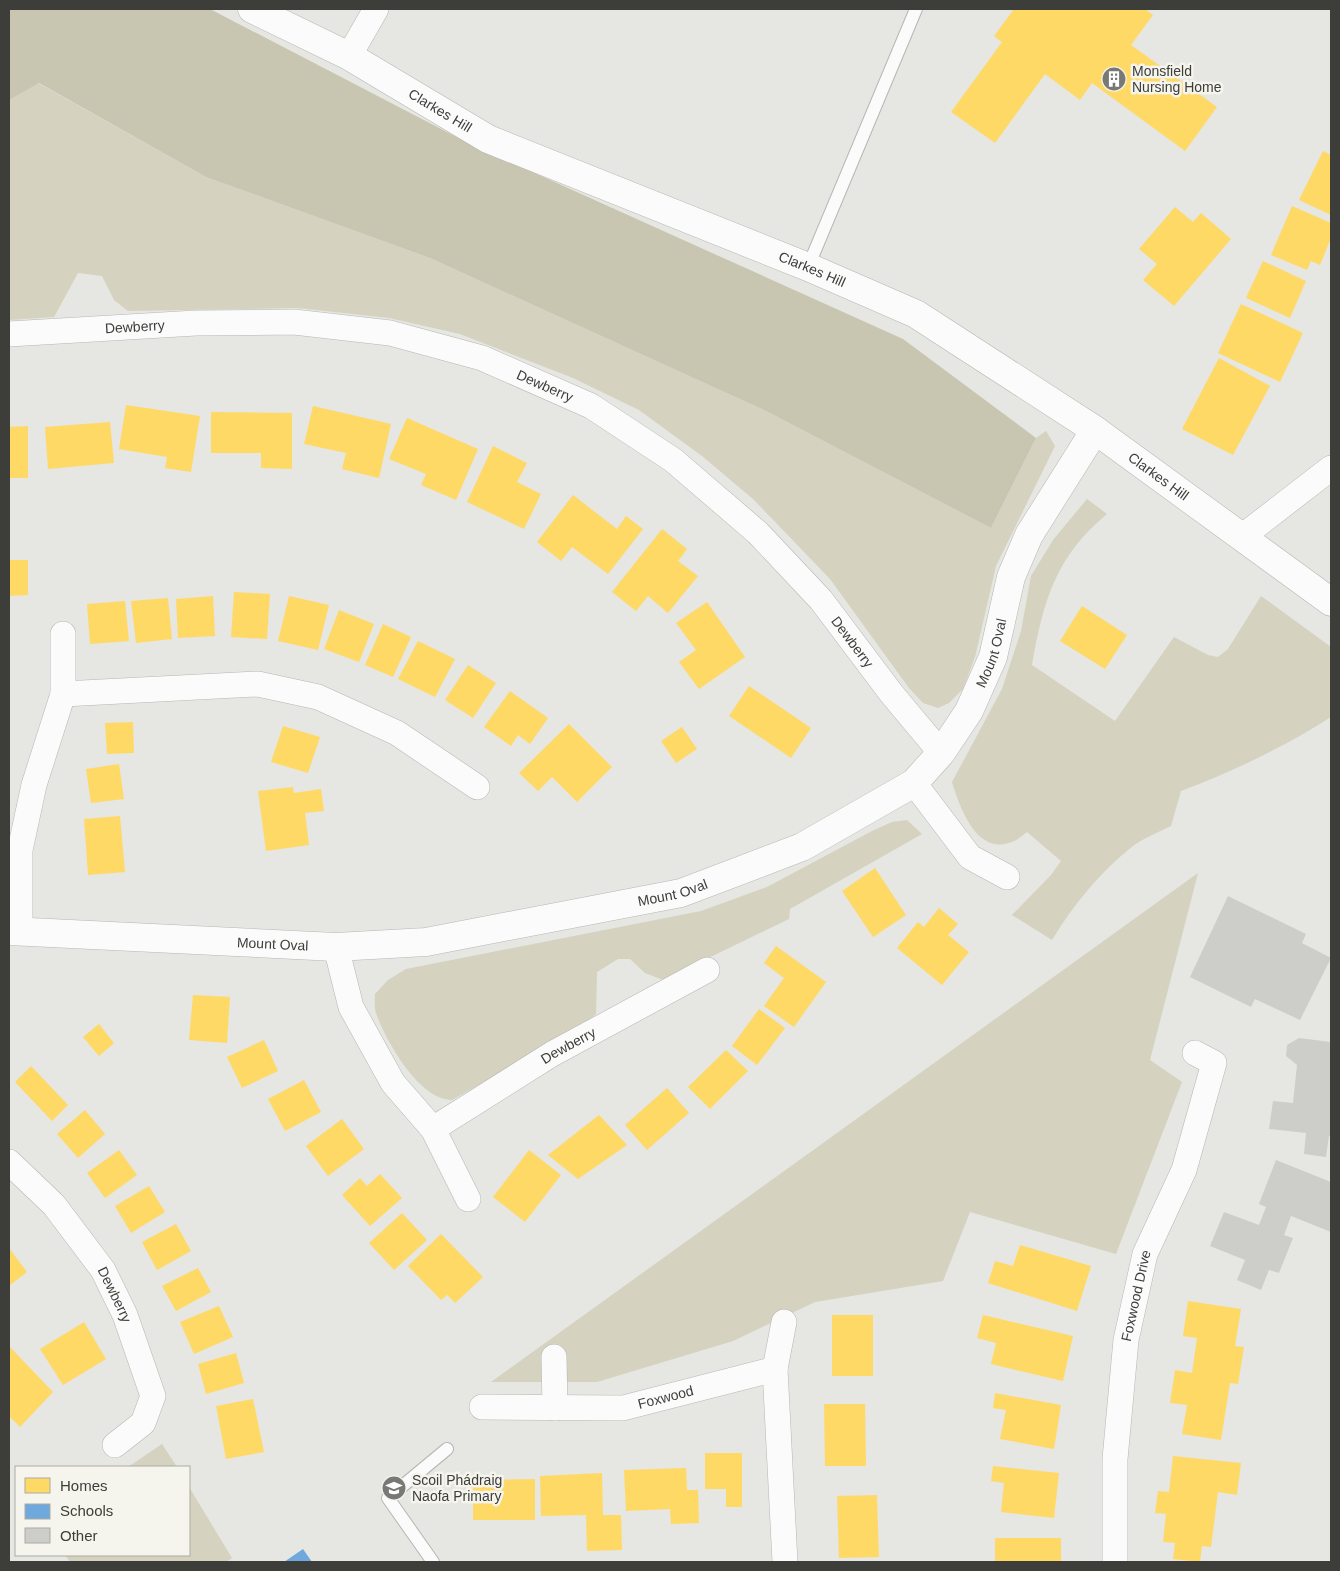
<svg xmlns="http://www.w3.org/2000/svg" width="1340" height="1571" font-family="Helvetica,sans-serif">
<rect width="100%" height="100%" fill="#e6e6e2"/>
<!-- green -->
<g fill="#d5d2bf">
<path d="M38 83 206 177 430 258 766 411 991 528 1036 438 1046 431 1055 446 996 566 975 657 963 689 949 703 938 708 923 703 909 688 830 579 753 499 702 456 639 410 573 378 460 334 389 318 298 308 128 311 114 300 102 276 78 273 54 317 9 320V100Z"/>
<path d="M1087 499 1107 514C1056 556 1043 601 1032 665L1115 721 1174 637 1208 655 1218 657 1228 649 1261 596 1331 647V717C1284 747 1234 771 1181 791L1171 826C1159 832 1144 838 1133 846 1101 871 1073 905 1052 940L1012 915 1051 875 1061 861 1027 832C1023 835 1019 839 1014 841 977 858 960 808 952 782L1002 689 1021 631 1031 576 1053 540Z"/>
<path d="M907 820 922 834 790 909 789 919 663 980 645 973 630 959H618L597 972 596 1014 584 1025 452 1100C419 1100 386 1041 376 1013 374 1007 375 1000 375 994L388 980 406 969 701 911 767 887 872 831 892 822Z"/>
<path d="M1198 873 1150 1060 1182 1082 1116 1254 970 1212 943 1281 815 1302 733 1341 597 1382H491Z"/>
<path d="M162 1444 177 1467H128Z"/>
<path d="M189 1487 232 1558 226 1562H70L65 1555H189Z"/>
</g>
<!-- forest -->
<path fill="#c8c5b0" d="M9 9H210L468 143 903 339 1036 438 991 528 766 411 430 258 206 177 39 83 9 100Z"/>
<!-- homes -->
<g fill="#ffd966">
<path d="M1014 9H1145L1153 15 1131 45 1217 107 1185 151 1092 83 1080 100 1045 74 995 143 951 112 1002 42 994 36Z"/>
<path d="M1323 151 1331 155V215L1299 200Z"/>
<path d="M1292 206 1331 223V238L1320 265 1311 261 1307 270 1271 255Z"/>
<path d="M1175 207 1193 222 1201 213 1231 239 1174 306 1143 280 1157 264 1139 249Z"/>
<path d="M1263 261 1306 281 1290 318 1246 298Z"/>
<path d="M1241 304 1303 333 1280 382 1218 353Z"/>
<path d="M1219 358 1270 386 1233 455 1182 429Z"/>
<path d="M126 405 200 416 191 472 165 468 167 457 119 449Z"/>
<path d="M313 406 391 424 379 478 342 469 346 453 304 444Z"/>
<path d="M211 412 292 413V469L261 468V453H211Z"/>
<path d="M407 418 478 449 456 500 421 485 426 474 389 459Z"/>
<path d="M110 422 114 463 48 469 45 427Z"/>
<path d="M28 426V478H9V427Z"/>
<path d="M493 446 527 463 517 482 541 494 524 529 467 502Z"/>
<path d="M573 495 617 529 626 516 643 529 608 574 572 547 561 561 537 542Z"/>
<path d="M662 529 687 549 678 561 698 576 668 613 648 596 636 611 612 592Z"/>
<path d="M9 560H28V595L9 596Z"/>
<path d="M234 592 270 594 267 639 231 637Z"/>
<path d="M213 596 215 636 178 638 176 599Z"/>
<path d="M289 596 329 605 318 650 278 641Z"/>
<path d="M168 598 172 639 136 643 131 601Z"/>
<path d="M125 601 129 641 90 644 87 604Z"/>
<path d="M707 602 745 657 699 689 679 662 696 650 676 623Z"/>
<path d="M1082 606 1127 635 1105 669 1060 641Z"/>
<path d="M339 610 374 624 359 662 324 649Z"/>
<path d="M383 624 411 637 393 677 365 665Z"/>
<path d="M418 641 455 659 435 697 398 679Z"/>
<path d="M468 665 496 683 473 718 445 700Z"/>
<path d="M749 686 811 728 791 758 729 716Z"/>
<path d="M510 691 548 718 530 744 518 735 511 746 484 727Z"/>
<path d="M133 722 134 753 107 754 105 723Z"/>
<path d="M569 724 612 767 577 802 552 777 538 791 519 773Z"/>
<path d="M283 726 320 737 308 773 271 762Z"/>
<path d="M682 727 697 749 676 763 661 741Z"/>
<path d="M119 764 124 799 91 803 86 769Z"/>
<path d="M293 787 294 793 321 789 324 811 305 813 309 845 266 851 258 791Z"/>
<path d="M120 816 125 872 88 875 84 819Z"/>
<path d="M875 868 906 915 873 937 842 891Z"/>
<path d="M939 908 958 924 948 935 969 952 942 985 897 948 918 922 924 927Z"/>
<path d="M776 946 826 982 794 1027 764 1006 784 978 764 963Z"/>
<path d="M193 995 230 997 227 1043 189 1040Z"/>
<path d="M759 1009 785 1028 757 1065 732 1046Z"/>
<path d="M99 1024 114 1043 99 1056 83 1037Z"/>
<path d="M264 1040 278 1071 242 1088 227 1057Z"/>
<path d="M726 1050 748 1071 710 1109 688 1087Z"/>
<path d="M31 1066 68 1105 52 1121 15 1082Z"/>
<path d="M304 1080 321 1112 285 1131 268 1099Z"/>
<path d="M667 1088 689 1113 647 1150 625 1125Z"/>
<path d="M85 1110 105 1134 78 1158 57 1134Z"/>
<path d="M599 1115 627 1145 578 1179 548 1155Z"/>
<path d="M342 1119 364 1149 328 1176 306 1146Z"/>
<path d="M119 1150 137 1175 105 1198 87 1173Z"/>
<path d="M529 1150 561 1175 525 1222 493 1197Z"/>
<path d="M380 1174 402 1198 370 1226 342 1195 360 1178 367 1186Z"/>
<path d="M149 1186 165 1212 131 1233 115 1206Z"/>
<path d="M402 1213 427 1240 394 1270 369 1243Z"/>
<path d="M176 1224 191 1251 157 1270 142 1242Z"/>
<path d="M441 1234 483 1277 455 1303 447 1295 441 1300 408 1266Z"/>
<path d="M1020 1245 1091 1266 1077 1311 988 1283 995 1261 1013 1266Z"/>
<path d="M9 1248 27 1272 9 1286Z"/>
<path d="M198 1268 211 1292 176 1311 162 1286Z"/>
<path d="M1188 1301 1241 1309 1235 1346 1244 1347 1238 1384 1230 1383 1221 1440 1182 1434 1187 1405 1170 1403 1175 1370 1192 1373 1197 1338 1183 1336Z"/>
<path d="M219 1306 233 1337 194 1354 180 1322Z"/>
<rect x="832" y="1315" width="41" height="61"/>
<path d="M983 1315 1073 1336 1063 1381 991 1364 996 1343 977 1338Z"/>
<path d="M84 1322 106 1359 63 1385 40 1349Z"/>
<path d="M9 1346 53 1392 20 1427 9 1416Z"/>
<path d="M236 1353 244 1383 206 1394 198 1364Z"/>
<path d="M995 1393 1061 1405 1054 1449 1000 1439 1006 1410 993 1408Z"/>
<path d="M253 1399 264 1452 226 1459 216 1406Z"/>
<path d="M824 1404H865L866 1466H825Z"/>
<path d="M705 1453H742V1507H726V1489H705Z"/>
<path d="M1173 1456 1241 1463 1237 1495 1218 1492 1211 1547 1202 1546 1200 1562 1173 1559 1175 1543 1163 1542 1166 1514 1155 1513 1158 1491 1169 1492Z"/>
<path d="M993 1466 1059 1473 1054 1518 1001 1512 1004 1483 991 1481Z"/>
<path d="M686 1468 687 1490H698L699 1523 671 1524 670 1509 626 1511 624 1470Z"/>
<path d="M602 1473 603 1515H621L622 1550 587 1551 586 1515 541 1516 540 1476Z"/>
<path d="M535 1479V1520H473V1480Z"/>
<path d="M877 1495 879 1557 839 1558 837 1496Z"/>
<rect x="995" y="1538" width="66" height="24"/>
</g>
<!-- schools -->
<path fill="#6fa8dc" d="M303 1549 312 1562H284Z"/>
<!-- building -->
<g fill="#cdcdca">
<path d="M1228 896 1306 934 1302 943 1331 958 1300 1020 1255 999 1251 1007 1190 977Z"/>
<path d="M1299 1038 1331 1042V1136H1329L1326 1157 1304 1154 1306 1133 1269 1129 1273 1101 1293 1103 1297 1065 1286 1056 1287 1045Z"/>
<path d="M1276 1160 1331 1182V1232L1291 1216 1284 1235 1293 1238 1279 1273 1269 1270 1261 1290 1237 1280 1245 1260 1210 1246 1224 1212 1259 1225 1266 1207 1259 1204Z"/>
</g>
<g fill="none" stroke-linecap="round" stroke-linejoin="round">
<defs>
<g id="service">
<path d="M808 267 916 9"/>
<path d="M433 1562 388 1498 447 1449"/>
</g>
<g id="minor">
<path d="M349 56 376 9"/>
<path id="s1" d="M9 334 196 323 294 322 390 333 482 358 591 406 673 460 758 533 821 600 891 693 941 753"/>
<path d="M1243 536 1331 468"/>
<path d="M63 694 258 684 318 697 397 733 477 787"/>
<path d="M914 783 970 857 1007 877"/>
<path d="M20 931V850L34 785 63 694V634"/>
<path d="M336 947 351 1007 393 1083 433 1129 468 1199"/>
<path id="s2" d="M433 1129 552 1054 707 970"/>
<path id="s3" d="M9 1162 54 1205 103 1270 125 1315 153 1396 143 1423 115 1445"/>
<path d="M784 1322 775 1369 785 1562"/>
<path d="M554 1357 555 1408"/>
<path id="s4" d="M482 1407 623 1408 775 1369"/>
<path id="s5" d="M1115 1562V1459L1126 1340 1145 1254 1184 1170 1214 1063 1195 1053"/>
</g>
<g id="tertiary">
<path id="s6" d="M252 9 349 56 488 139 808 267 916 314 1095 430 1331 602"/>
<path id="s7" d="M9 931 336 947 426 942 681 893 802 847 914 783 941 753 969 711 993 657 1011 577 1029 535 1095 430"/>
</g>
</defs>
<!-- service casing -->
<use href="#service" stroke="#b6b6b3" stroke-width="14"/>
<!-- minor casing -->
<use href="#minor" stroke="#b6b6b3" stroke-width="26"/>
<!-- tertiary casing -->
<use href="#tertiary" stroke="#b6b6b3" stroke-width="29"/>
<!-- service -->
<use href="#service" stroke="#fbfbfb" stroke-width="12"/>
<!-- minor -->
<use href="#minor" stroke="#fbfbfb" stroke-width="25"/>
<!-- tertiary -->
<use href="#tertiary" stroke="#fbfbfb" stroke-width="28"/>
</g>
<!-- icons -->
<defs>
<symbol id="building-disc" viewBox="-11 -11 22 22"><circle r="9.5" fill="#787875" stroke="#f5f4ed"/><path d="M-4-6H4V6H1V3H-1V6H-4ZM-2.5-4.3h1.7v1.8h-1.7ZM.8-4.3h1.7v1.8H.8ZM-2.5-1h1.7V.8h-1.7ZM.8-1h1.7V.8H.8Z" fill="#fff"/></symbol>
<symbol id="school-disc" viewBox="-11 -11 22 22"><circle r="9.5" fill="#787875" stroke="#f5f4ed"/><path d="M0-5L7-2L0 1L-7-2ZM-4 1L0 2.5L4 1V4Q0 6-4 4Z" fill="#fff"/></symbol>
</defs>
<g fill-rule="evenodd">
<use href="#building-disc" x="1100" y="65" width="28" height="28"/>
<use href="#school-disc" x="380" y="1474" width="28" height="28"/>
</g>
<g text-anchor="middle" stroke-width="5" stroke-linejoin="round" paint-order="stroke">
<!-- poi labels -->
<g font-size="14" fill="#3d3d3a" stroke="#f5f4ed" text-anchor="start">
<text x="1132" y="76">Monsfield<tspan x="1132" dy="16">Nursing Home</tspan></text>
<text x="412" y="1485">Scoil Phádraig<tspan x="412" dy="16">Naofa Primary</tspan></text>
</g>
<!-- street labels -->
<g font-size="14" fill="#3d3d3a" stroke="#f5f4ed">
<text dy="5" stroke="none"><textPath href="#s6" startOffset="214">Clarkes Hill</textPath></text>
<text dy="5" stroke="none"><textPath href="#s6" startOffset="619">Clarkes Hill</textPath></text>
<text dy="5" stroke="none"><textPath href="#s1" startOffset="126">Dewberry</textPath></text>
<text dy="5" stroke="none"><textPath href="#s1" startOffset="546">Dewberry</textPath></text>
<text dy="5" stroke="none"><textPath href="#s6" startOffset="1024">Clarkes Hill</textPath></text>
<text dy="5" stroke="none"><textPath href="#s1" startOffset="951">Dewberry</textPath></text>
<text dy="5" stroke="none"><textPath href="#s7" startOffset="1089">Mount Oval</textPath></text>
<text dy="5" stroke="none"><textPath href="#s7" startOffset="669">Mount Oval</textPath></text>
<text dy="5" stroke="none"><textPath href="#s7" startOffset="264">Mount Oval</textPath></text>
<text dy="5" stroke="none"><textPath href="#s2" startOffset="159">Dewberry</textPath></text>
<text dy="5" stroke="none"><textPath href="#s3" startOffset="171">Dewberry</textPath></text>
<text dy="5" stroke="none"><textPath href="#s5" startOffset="268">Foxwood Drive</textPath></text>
<text dy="5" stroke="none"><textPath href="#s4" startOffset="185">Foxwood</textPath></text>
</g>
</g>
<!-- border -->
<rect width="1340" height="1571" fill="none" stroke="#3d3d3a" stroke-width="20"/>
<!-- legend -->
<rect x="15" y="1466" width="175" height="90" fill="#f5f4ed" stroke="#ababa5"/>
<rect x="25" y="1478" width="25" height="15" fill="#ffd966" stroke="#ababa5"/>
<text x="60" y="1491" font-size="15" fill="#3d3d3a">Homes</text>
<rect x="25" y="1504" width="25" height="15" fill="#6fa8dc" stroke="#ababa5"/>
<text x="60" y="1516" font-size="15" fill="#3d3d3a">Schools</text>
<rect x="25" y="1528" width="25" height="15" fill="#cdcdca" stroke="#ababa5"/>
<text x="60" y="1541" font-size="15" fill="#3d3d3a">Other</text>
</svg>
